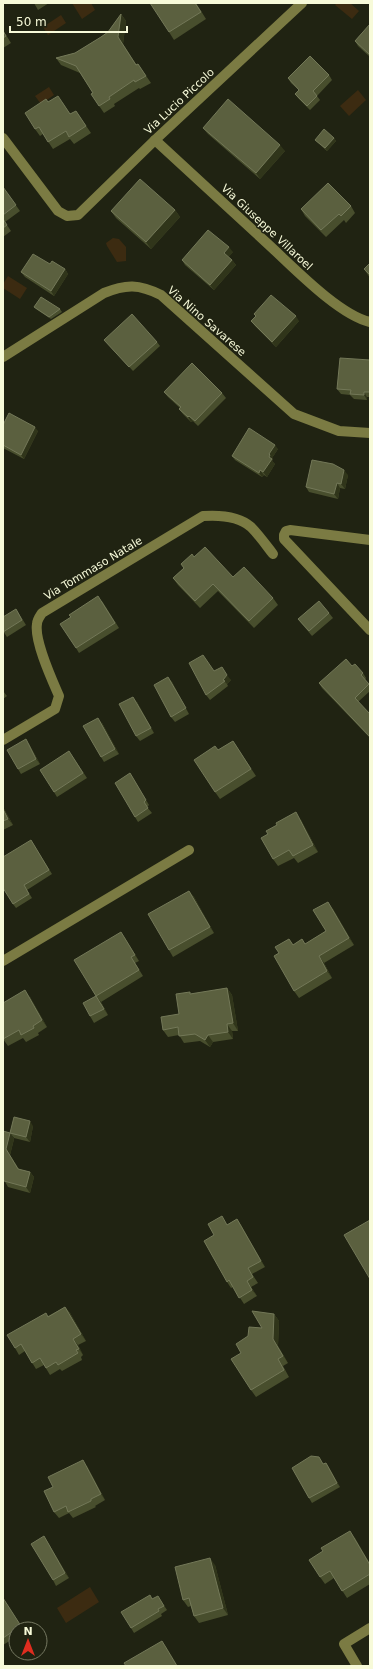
<svg xmlns="http://www.w3.org/2000/svg" width="373" height="1669" font-family="'DejaVu Sans',sans-serif">
<rect width="100%" height="100%" fill="#202312"/>
<!-- water -->
<g fill="#3c2b11">
<path d="M72 3H91L95 10 82 19Z"/>
<path d="M337 3H350L359 11 352 19 335 5Z"/>
<path d="M61 15 66 23 48 35 43 27Z"/>
<path d="M49 87 54 95 41 104 35 96Z"/>
<path d="M358 90 366 100 349 116 340 106Z"/>
<path d="M113 238 119 239 126 247V261L117 262 107 246 106 243Z"/>
<path d="M8 276 27 288 20 299 3 288V284Z"/>
<path d="M90 1587 99 1602 66 1623 57 1608Z"/>
</g>
<g fill="none" stroke-linecap="round" stroke-linejoin="round">
<!-- minor -->
<g stroke="#7b7b43" stroke-width="10">
<path d="M3 138 58 211 67 216 78 215 155 140 302 3"/>
<path d="M155 140C193 175 231 210 269 245 294 268 339 315 370 322"/>
<path d="M3 357 104 293C126 284 139 284 161 295L294 414 339 431 370 433"/>
<path d="M370 540 290 530 286 531 284 535V539L370 630"/>
<path d="M3 740 55 709 59 696C52 680 34 641 37 624 37 620 40 616 42 613L203 516C218 515 239 516 251 527 259 535 266 545 273 554"/>
<path d="M3 961 189 850"/>
<path d="M357 1666 344 1644 370 1628"/>
</g>
</g>
<!-- wall -->
<g fill="#484e2d">
<path d="M34 3H49L38 10Z"/>
<path d="M196 3 206 19 174 40 169 32Z"/>
<path d="M121 14 126 21 123 44 136 64H138L151 83 140 89 139 88 114 104 115 106 104 113 91 94 93 93 80 73 61 65 56 58 75 53 101 37 108 32Z"/>
<path d="M370 24V57L358 46 355 41Z"/>
<path d="M3 30 11 43 3 48Z"/>
<path d="M329 75 332 80 317 96 320 100 310 110 298 98 295 94 299 90 291 83 288 78Z"/>
<path d="M48 102 63 103 70 114 76 111 91 133 74 144 70 139 53 149 43 134 40 136 35 129Z"/>
<path d="M203 128 285 151 260 179 208 134Z"/>
<path d="M334 138 336 141 327 151 317 142 315 140Z"/>
<path d="M3 187 20 211 5 222 11 231 3 237Z"/>
<path d="M351 206 355 213 346 223 344 220 326 237 305 216 301 209Z"/>
<path d="M175 210 180 217 151 249 116 218 111 211Z"/>
<path d="M233 252 228 257 232 260 236 265 214 290 185 265 182 260Z"/>
<path d="M370 263V278L364 269Z"/>
<path d="M65 269 68 274 54 296 25 277 21 272Z"/>
<path d="M34 307 60 309 62 312 51 319 36 309Z"/>
<path d="M254 314 299 321 276 347 255 326 251 321 256 316Z"/>
<path d="M104 340 157 342 160 346 133 371 108 344Z"/>
<path d="M370 360V397H367V400L354 399 350 395 341 394 337 389Z"/>
<path d="M164 392 222 393 226 398 198 426 193 421 191 422 183 414 179 409 180 408 168 397Z"/>
<path d="M3 425 38 431 24 459 3 448Z"/>
<path d="M278 449 272 458 273 459 272 461 275 464 267 477 264 475 262 477 235 460 232 456Z"/>
<path d="M348 475 345 489 340 488 338 499 309 492 306 487Z"/>
<path d="M194 557 273 598 278 605 254 628 218 591 200 608 178 585 173 578 184 568 181 564Z"/>
<path d="M102 601 119 628 79 653 76 648 71 617Z"/>
<path d="M16 609 26 625 7 637 3 631Z"/>
<path d="M329 613 333 618 312 636 302 624 298 619Z"/>
<path d="M352 666 363 673 366 678 365 680 370 686V691L358 702 370 714V738L322 688 319 683Z"/>
<path d="M214 671 231 680 227 684 228 686 210 700 206 695Z"/>
<path d="M168 677 172 682 189 714 175 722 171 717Z"/>
<path d="M3 691 7 696 3 699Z"/>
<path d="M137 702 154 733 140 741 136 736Z"/>
<path d="M102 723 119 754 104 762 101 757Z"/>
<path d="M233 741 256 776 220 799 215 792 218 750Z"/>
<path d="M29 744 40 764 21 774 18 769Z"/>
<path d="M69 751 87 778 57 797 54 792Z"/>
<path d="M130 773 149 805 147 807 152 813 138 822 135 817Z"/>
<path d="M3 807 13 825 3 830Z"/>
<path d="M301 820 318 852 298 863 294 858 278 866 273 859 268 834 277 825Z"/>
<path d="M31 840 52 874 27 890 32 898 16 908 13 904Z"/>
<path d="M189 891 194 897 214 933 173 957 169 950Z"/>
<path d="M333 909 354 945 324 963 332 978 299 998 294 991 279 953 289 939 293 945 302 939 305 944 326 931Z"/>
<path d="M125 938 139 961 135 963 143 976 101 1002 108 1015 94 1023 90 1016 96 996Z"/>
<path d="M227 988 232 995 238 1031H232L233 1039 213 1042 210 1047 200 1041 184 1043 179 1035 168 1037 163 1030 179 1014 191 994Z"/>
<path d="M30 997 47 1027 38 1033 39 1035 26 1042 23 1038 8 1046 3 1039Z"/>
<path d="M33 1126 30 1142 14 1138 10 1133Z"/>
<path d="M10 1133 14 1139 10 1155 19 1169 30 1172 34 1177 30 1193 8 1187 4 1180 3 1182Z"/>
<path d="M237 1219 241 1225 265 1267 252 1274 258 1283 251 1287 257 1296 244 1304 233 1287 231 1288 227 1282 214 1235 228 1224Z"/>
<path d="M65 1307 70 1313 86 1341 78 1345 83 1355 81 1357 82 1360 62 1371 60 1369 50 1375 44 1365 36 1369 25 1351 19 1355 15 1348 48 1316Z"/>
<path d="M274 1314 279 1321 278 1346 288 1363 283 1366 289 1377 256 1397 251 1390 241 1353Z"/>
<path d="M326 1463 340 1487 312 1503 309 1498 324 1464Z"/>
<path d="M87 1466 105 1500 95 1506 96 1507 73 1518 69 1513 59 1518 54 1512 53 1487Z"/>
<path d="M44 1536 69 1578 56 1586 53 1580Z"/>
<path d="M355 1538 370 1564V1584L347 1598 334 1578 325 1584 320 1577Z"/>
<path d="M215 1565 228 1615 199 1623 194 1616 191 1606 188 1607 183 1600Z"/>
<path d="M3 1598 23 1629H16V1637L3 1645Z"/>
<path d="M152 1599 161 1601 167 1610 161 1614 162 1616 134 1633 131 1628Z"/>
</g>
<!-- shaded-wall -->
<g fill="#30351a">
<path d="M121 14 126 21 123 44 141 72 118 37Z"/>
<path d="M334 138 336 141 327 151 325 148Z"/>
<path d="M280 145 285 151 260 179 256 173Z"/>
<path d="M175 210 180 217 151 249 146 242Z"/>
<path d="M229 247 233 252 228 258 224 253Z"/>
<path d="M232 260 236 265 214 290 210 285Z"/>
<path d="M65 269 68 274 54 296 51 291Z"/>
<path d="M296 316 299 321 276 347 272 342Z"/>
<path d="M364 392 367 397V400L364 395Z"/>
<path d="M189 416 193 421 191 422 188 417Z"/>
<path d="M35 427 38 431 24 459 21 455Z"/>
<path d="M275 445 278 449 272 458 273 459 272 461 275 464 267 477 263 472 269 457V454Z"/>
<path d="M260 470 264 475 262 477 259 473Z"/>
<path d="M344 470 348 475 345 489 341 484Z"/>
<path d="M337 483 340 488 338 499 334 494Z"/>
<path d="M227 675 231 680 227 684 223 680Z"/>
<path d="M168 677 172 682 189 714 186 708Z"/>
<path d="M133 697 137 702 154 733 151 728Z"/>
<path d="M98 718 102 723 119 754 115 749Z"/>
<path d="M26 739 29 744 40 764 36 759Z"/>
<path d="M3 807 13 825 8 819 3 809Z"/>
<path d="M296 812 301 820 318 852 313 845Z"/>
<path d="M189 891 194 897 214 933 210 927Z"/>
<path d="M328 902 333 909 354 945 349 938Z"/>
<path d="M121 932 125 938 139 961 135 955Z"/>
<path d="M319 956 324 963 332 978 327 971Z"/>
<path d="M227 988 232 995 238 1031 233 1023Z"/>
<path d="M25 990 30 997 47 1027 42 1020Z"/>
<path d="M96 996 101 1002 108 1015 104 1009Z"/>
<path d="M227 1024 232 1031 233 1039 228 1032Z"/>
<path d="M208 1035 213 1042 210 1047 205 1040Z"/>
<path d="M30 1121 33 1126 30 1142 26 1137Z"/>
<path d="M10 1133 14 1139 10 1155 22 1174 6 1149Z"/>
<path d="M30 1172 34 1177 30 1193 26 1187Z"/>
<path d="M237 1219 241 1225 265 1267 261 1261Z"/>
<path d="M247 1281 257 1296 252 1290Z"/>
<path d="M65 1307 70 1313 86 1341 81 1334Z"/>
<path d="M274 1314 279 1321 278 1346 288 1363 273 1339Z"/>
<path d="M73 1339 78 1345 83 1355 79 1349Z"/>
<path d="M83 1460 87 1466 105 1500 101 1494Z"/>
<path d="M326 1463 329 1467 340 1487 337 1483Z"/>
<path d="M350 1531 355 1538 370 1564V1565Z"/>
<path d="M44 1536 47 1541 69 1578 65 1573Z"/>
<path d="M210 1558 215 1565 228 1615 223 1608Z"/>
<path d="M162 1641 167 1648 178 1666H177Z"/>
</g>
<!-- building -->
<g fill="#5b603f" stroke="#737858">
<path d="M150 3H195L201 12 169 32Z"/>
<path d="M121 14 118 37 136 65 138 64 146 76 135 82 134 80 109 97 110 99 99 106 91 94 93 93 76 66 56 58 75 53 101 37 108 32Z"/>
<path d="M370 24V55L355 41Z"/>
<path d="M3 31 6 36 3 38Z"/>
<path d="M310 56 329 75 313 91 317 96 307 106 295 94 299 90 288 78Z"/>
<path d="M58 96 70 114 76 111 86 126 69 137 66 131 48 142 39 127 35 129 25 113 46 99 48 102Z"/>
<path d="M228 99 280 145 256 173 203 128Z"/>
<path d="M324 129 334 138 325 148 315 140Z"/>
<path d="M140 179 175 210 146 242 111 211Z"/>
<path d="M328 183 351 206 341 216 339 214 321 230 301 209Z"/>
<path d="M3 187 16 205 3 215Z"/>
<path d="M3 219 7 225 3 228Z"/>
<path d="M208 230 229 247 224 253 232 260 210 285 182 260Z"/>
<path d="M33 254 50 264 52 261 65 269 51 291 21 272Z"/>
<path d="M370 263V275L364 269Z"/>
<path d="M271 295 296 316 272 342 251 321 256 316 254 314Z"/>
<path d="M41 297 60 309 49 317 34 307Z"/>
<path d="M132 314 157 342 129 367 104 340Z"/>
<path d="M340 358 370 360V392H364V395L350 394 351 390 337 389Z"/>
<path d="M192 363 222 393 195 421 189 416 188 417 179 409 181 407 164 392Z"/>
<path d="M9 413 35 427 21 455 3 445V425Z"/>
<path d="M249 428 275 445 269 454 270 455 269 457 272 459 263 472 260 470 259 473 232 456Z"/>
<path d="M312 460 333 464 344 470 341 484 337 483 334 494 306 487Z"/>
<path d="M205 547 233 577 244 567 273 598 249 621 213 584 195 601 173 578 184 568 181 564 192 554 194 557Z"/>
<path d="M98 596 115 623 76 648 60 624 71 617 69 615Z"/>
<path d="M319 601 329 613 309 631 298 619Z"/>
<path d="M16 609 22 620 3 632V617Z"/>
<path d="M203 655 214 671 222 667 227 675 223 680 225 681 206 695 189 663Z"/>
<path d="M346 659 352 666 355 664 363 673 361 675 369 684 355 698 370 714V737L319 683Z"/>
<path d="M168 677 186 708 171 717 154 685Z"/>
<path d="M133 697 151 728 136 736 119 704Z"/>
<path d="M98 718 115 749 101 757 83 726Z"/>
<path d="M26 739 36 759 18 769 7 750Z"/>
<path d="M233 741 251 769 215 792 194 760 215 746 218 750Z"/>
<path d="M69 751 83 773 54 792 40 770Z"/>
<path d="M130 773 146 800 144 802 148 808 135 817 115 783Z"/>
<path d="M3 809 8 819 3 821Z"/>
<path d="M296 812 313 845 293 856 289 850 273 859 261 838 268 834 266 831 277 825 276 823Z"/>
<path d="M31 840 49 870 24 885 29 894 13 904 3 888V857Z"/>
<path d="M189 891 210 927 169 950 148 914Z"/>
<path d="M328 902 349 938 319 956 327 971 294 991 274 956 279 953 275 947 289 939 293 945 302 939 305 944 326 931 313 910Z"/>
<path d="M121 932 135 955 131 957 139 970 96 996 104 1009 90 1016 83 1003 96 996 74 960Z"/>
<path d="M227 988 233 1023 227 1024 228 1032 208 1035 205 1040 195 1034 179 1036 178 1027 163 1030 161 1017 179 1014 176 994 190 992V994Z"/>
<path d="M25 990 42 1020 33 1026 34 1028 21 1035 19 1030 3 1039V1003Z"/>
<path d="M14 1117 30 1121 26 1137 10 1133Z"/>
<path d="M3 1131 10 1133 6 1149 18 1169 30 1172 26 1187 4 1181 3 1179Z"/>
<path d="M222 1216 227 1225 237 1219 261 1261 248 1268 253 1277 247 1281 252 1290 239 1298 229 1280 227 1282 204 1241 214 1235 208 1224Z"/>
<path d="M370 1220V1279L344 1235Z"/>
<path d="M65 1307 81 1334 73 1339 79 1349 76 1350 78 1353 58 1365 56 1362 46 1368 40 1358 32 1363 21 1344 15 1348 7 1335 46 1313 48 1317Z"/>
<path d="M252 1311 274 1314 273 1339 283 1356 278 1359 284 1370 251 1390 231 1359 241 1353 236 1344 248 1336 249 1327 262 1328Z"/>
<path d="M311 1456 319 1457 323 1464 326 1463 337 1483 309 1498 292 1468Z"/>
<path d="M83 1460 101 1494 91 1499V1501L68 1512 66 1506 54 1512 44 1491 53 1487 48 1477Z"/>
<path d="M350 1531 370 1565V1574L342 1591 330 1571 320 1577 309 1560 323 1551 321 1548Z"/>
<path d="M44 1536 65 1573 53 1580 31 1544Z"/>
<path d="M210 1558 223 1608 194 1616 189 1598 183 1600 175 1567Z"/>
<path d="M150 1595 152 1599 158 1596 164 1606 158 1609 159 1611 131 1628 121 1612Z"/>
<path d="M3 1598 21 1626 3 1638Z"/>
<path d="M162 1641 177 1666H126L124 1663Z"/>
</g>
<g text-anchor="middle" stroke-width="3" stroke-linejoin="round" paint-order="stroke">
<!-- street labels -->
<g font-size="11" fill="#f7fad9" stroke="#202312">
<text transform="translate(179 101) rotate(-43)" y="4">Via Lucio Piccolo</text>
<text transform="translate(267 227) rotate(43)" y="4">Via Giuseppe Villaroel</text>
<text transform="translate(207 321) rotate(41)" y="4">Via Nino Savarese</text>
<text transform="translate(93 568) rotate(-31)" y="4">Via Tommaso Natale</text>
</g>
</g>
<!-- border -->
<rect width="373" height="1669" fill="none" stroke="#f7fad9" stroke-width="8"/>
<!-- north arrow -->
<g transform="translate(28 1641)"><circle r="19" fill="#202312" stroke="#767962"/>
<path d="M0-3L7 15L0 10L-7 15Z" fill="#df2d1f"/>
<text y="-6" font-size="11" font-weight="bold" text-anchor="middle" fill="#f7fad9">N</text>
</g>
<!-- scale -->
<path d="M10 26v6h117v-6" fill="none" stroke="#f7fad9" stroke-width="2"/>
<text x="16" y="26" font-size="12" fill="#f7fad9" stroke="#202312" stroke-width="3" paint-order="stroke">50 m</text>
</svg>
